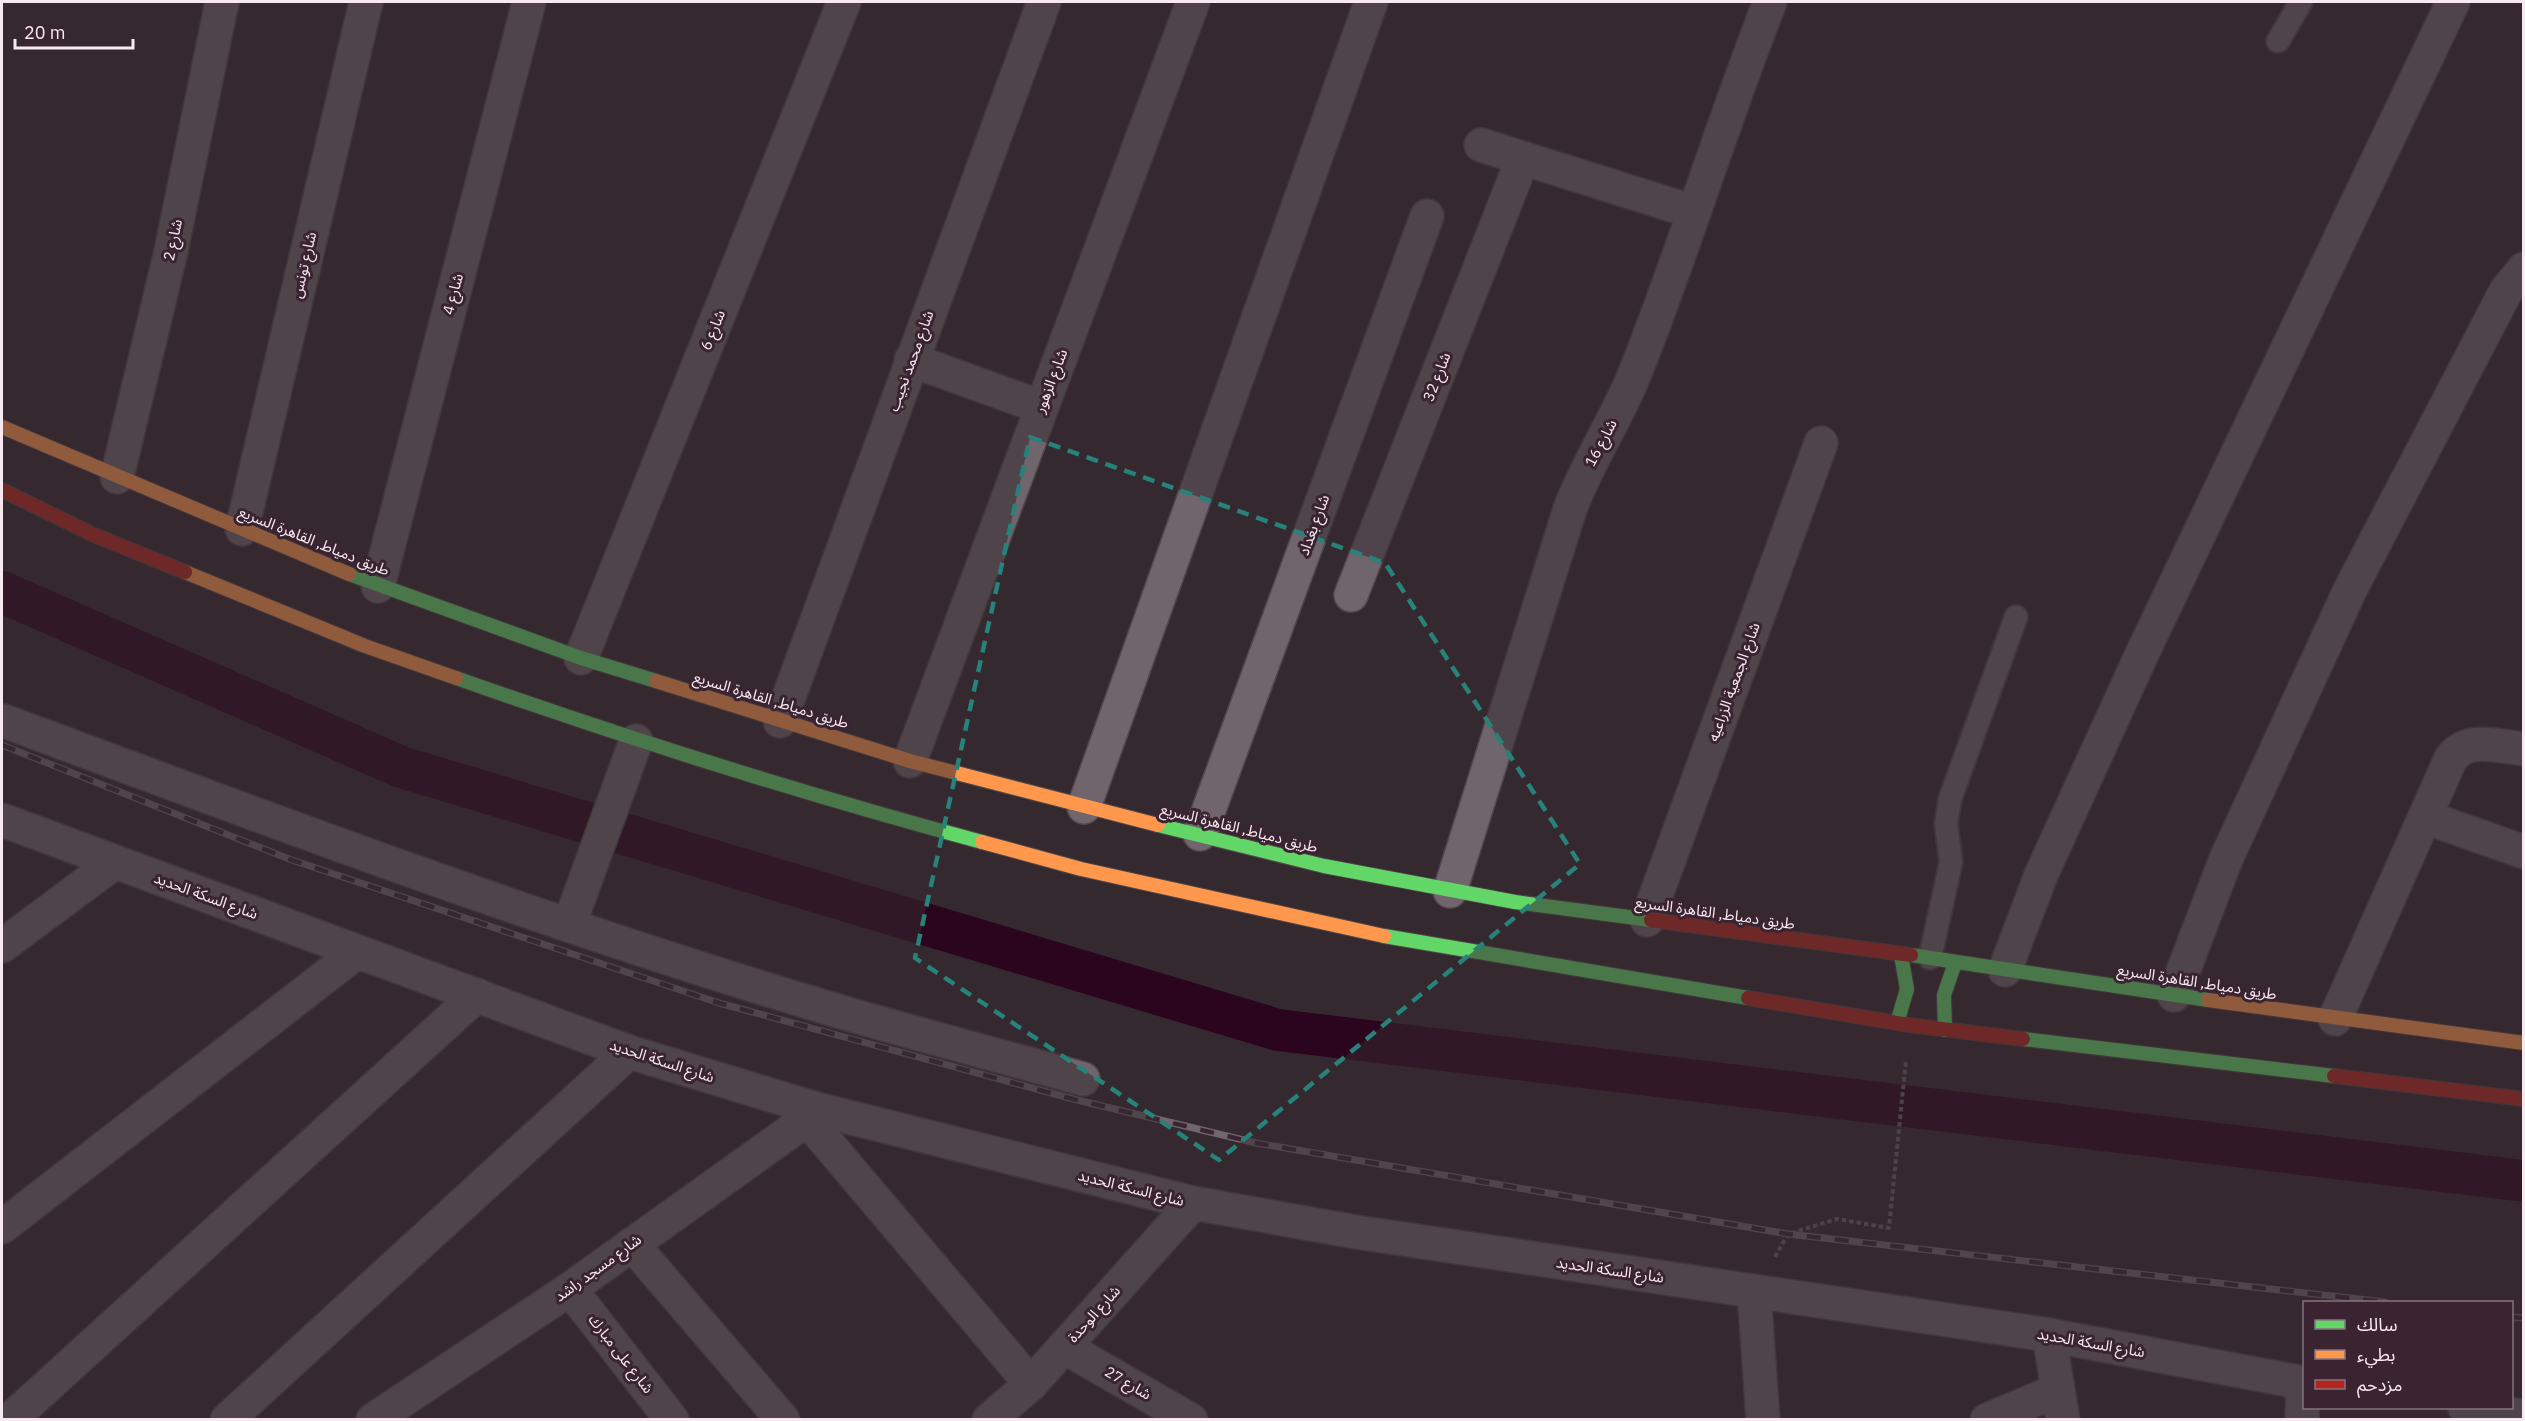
<svg xmlns="http://www.w3.org/2000/svg" width="2525" height="1421" font-family="'IBM Plex Sans','Noto Sans Arabic',sans-serif">
<rect width="100%" height="100%" fill="#352930"/>
<g fill="none" stroke-linecap="round" stroke-linejoin="round">
<!-- canal -->
<path stroke="#2b041e" stroke-width="42" d="M2 592 401 767 1278 1030 2524 1181"/>
<defs>
<g id="lane">
<path d="M2278 41 2301 2"/>
<path d="M1930 958 1951 862 1946 824 1950 799 2016 617"/>
</g>
<g id="street">
<path d="M1481 145 1694 212"/>
<path d="M911 360 1041 407"/>
<path d="M117 477 171 251 222 2"/>
<path d="M242 529 366 2"/>
<path d="M378 586 529 2"/>
<path d="M1351 595 1523 158"/>
<path d="M581 658 844 2"/>
<path d="M4 721C270 820 536 920 808 1002 899 1030 991 1053 1083 1079"/>
<path d="M780 721 1044 2"/>
<path d="M910 761 1193 2"/>
<path d="M1084 807 1371 2"/>
<path d="M2425 817 2524 852"/>
<path d="M2 820 629 1052 820 1110 1193 1203 1356 1232 2049 1335 2304 1383"/>
<path d="M1200 834 1427 216"/>
<path d="M1450 891 1570 509C1587 464 1614 423 1633 378 1683 254 1721 126 1770 2"/>
<path d="M1647 920 1821 443"/>
<path d="M569 925 636 741"/>
<path d="M2 946 115 862"/>
<path d="M2005 970 2041 875 2141 656 2453 2"/>
<path d="M2174 995 2226 859 2350 590 2506 291 2524 269"/>
<path d="M2335 1019 2451 758C2468 736 2498 746 2524 749"/>
<path d="M807 1119 1031 1384"/>
<path d="M2 1227 357 952"/>
<path d="M632 1244 783 1420"/>
<path d="M570 1289 672 1420"/>
<path d="M1754 1291 1763 1420"/>
<path d="M2049 1335 2063 1420"/>
<path d="M1064 1347 1191 1420"/>
<path d="M2465 1408 2524 1416"/>
<path d="M10 1420 477 995"/>
<path d="M227 1420 629 1052"/>
<path d="M373 1420 570 1289 820 1110"/>
<path d="M989 1420 1031 1384 1193 1203"/>
<path d="M1987 1420 2056 1391"/>
<path d="M2302 1420 2303 1383"/>
</g>
<g id="fast">
<path d="M349 574 581 658 656 681"/>
<path d="M456 678C629 739 804 794 982 842"/>
<path d="M1158 825 1324 866 1515 902 1651 920"/>
<path d="M1384 936 1748 998"/>
<path d="M1911 955 2208 1000"/>
<path d="M1897 1023 1907 989 1901 955"/>
<path d="M1945 1030 1944 995 1955 963"/>
<path d="M2023 1039 2334 1076"/>
</g>
<g id="slow">
<path d="M2 427 349 574"/>
<path d="M185 572 365 646 456 678"/>
<path d="M656 681 910 761 1158 825"/>
<path d="M982 842 1081 869 1384 936"/>
<path d="M2208 1000 2524 1043"/>
</g>
<g id="jam">
<path d="M2 490 94 535 185 572"/>
<path d="M1651 920 1911 955"/>
<path d="M1748 998 1909 1025 2023 1039"/>
<path d="M2334 1076 2524 1099"/>
</g>
</defs>
<!-- lane casing -->
<use href="#lane" stroke="#50464b" stroke-width="26"/>
<!-- street casing -->
<use href="#street" stroke="#50464b" stroke-width="36"/>
<!-- fast casing -->
<use href="#fast" stroke="#50464b" stroke-width="16"/>
<!-- slow casing -->
<use href="#slow" stroke="#50464b" stroke-width="16"/>
<!-- jam casing -->
<use href="#jam" stroke="#50464b" stroke-width="16"/>
<!-- path -->
<path stroke="#6a6066" stroke-width="4" stroke-dasharray="4.5 3" stroke-linecap="butt" d="M1775 1257 1788 1234 1837 1219 1889 1228 1906 1060"/>
<!-- lane -->
<use href="#lane" stroke="#70656c" stroke-width="22"/>
<!-- street -->
<use href="#street" stroke="#70656c" stroke-width="33"/>
<!-- fast -->
<use href="#fast" stroke="#63d668" stroke-width="14"/>
<!-- slow -->
<use href="#slow" stroke="#ff974d" stroke-width="14"/>
<!-- jam -->
<use href="#jam" stroke="#b3261e" stroke-width="14"/>
<defs>
<g id="rail">
<path d="M2 745 289 859 719 1003 1073 1099 1256 1143 1788 1234 2385 1302"/>
<path d="M2512 1317 2524 1318"/>
</g>
</defs>
<!-- rail casing -->
<use href="#rail" stroke="#70666c" stroke-width="7"/>
<!-- rail -->
<use href="#rail" stroke="#3a2431" stroke-width="4.5" stroke-dasharray="14" stroke-linecap="butt"/>
</g>
<!-- marked area -->
<path d="M0 0H2525V1421H0ZM1030 437 1385 563 1580 864 1219 1160 915 958Z" fill="#352930" fill-opacity=".55" fill-rule="evenodd"/>
<path fill="none" stroke="#26827b" stroke-width="4.5" stroke-dasharray="12 8" stroke-linejoin="round" d="M1030 437 1385 563 1580 864 1219 1160 915 958Z"/>
<g text-anchor="middle" stroke-width="6" stroke-linejoin="round" paint-order="stroke">
<!-- street labels -->
<g font-size="15" fill="#f8e9f1" stroke="#3a2431">
<text transform="translate(173 240) rotate(-78)" y="5">شارع 2</text>
<text transform="translate(304 265) rotate(-77)" y="5">شارع تونس</text>
<text transform="translate(453 294) rotate(-75)" y="5">شارع 4</text>
<text transform="translate(713 330) rotate(-68)" y="5">شارع 6</text>
<text transform="translate(911 361) rotate(-70)" y="5">شارع محمد نجيب</text>
<text transform="translate(1437 377) rotate(-69)" y="5">شارع 32</text>
<text transform="translate(1051 381) rotate(-69)" y="5">شارع الزهور</text>
<text transform="translate(1601 443) rotate(-62)" y="5">شارع 16</text>
<text transform="translate(1314 525) rotate(-70)" y="5">شارع بغداد</text>
<text transform="translate(314 541) rotate(22)" y="5">طريق دمياط, القاهرة السريع</text>
<text transform="translate(1734 682) rotate(-70)" y="5">شارع الجمعية الزراعيه</text>
<text transform="translate(771 700) rotate(17)" y="5">طريق دمياط, القاهرة السريع</text>
<text transform="translate(1239 828) rotate(14)" y="5">طريق دمياط, القاهرة السريع</text>
<text transform="translate(206 896) rotate(20)" y="5">شارع السكة الحديد</text>
<text transform="translate(1715 913) rotate(8)" y="5">طريق دمياط, القاهرة السريع</text>
<text transform="translate(2197 982) rotate(9)" y="5">طريق دمياط, القاهرة السريع</text>
<text transform="translate(662 1061) rotate(18)" y="5">شارع السكة الحديد</text>
<text transform="translate(1131 1188) rotate(14)" y="5">شارع السكة الحديد</text>
<text transform="translate(598 1268) rotate(-36)" y="5">شارع مسجد راشد</text>
<text transform="translate(1610 1270) rotate(8)" y="5">شارع السكة الحديد</text>
<text transform="translate(1094 1314) rotate(-48)" y="5">شارع الوحدة</text>
<text transform="translate(2091 1343) rotate(10)" y="5">شارع السكة الحديد</text>
<text transform="translate(621 1354) rotate(52)" y="5">شارع على مبارك</text>
<text transform="translate(1128 1383) rotate(30)" y="5">شارع 27</text>
</g>
</g>
<!-- border -->
<rect width="2525" height="1421" fill="none" stroke="#f8e9f1" stroke-width="6"/>
<!-- legend -->
<rect x="2303" y="1301" width="210" height="108" fill="#3a2431" stroke="#86737e" stroke-width="1.5"/>
<rect x="2315" y="1320" width="30" height="9" fill="#63d668" stroke="#86737e" stroke-width="1.5"/>
<text x="2357" y="1331" font-size="18" fill="#f8e9f1">سالك</text>
<rect x="2315" y="1350" width="30" height="9" fill="#ff974d" stroke="#86737e" stroke-width="1.5"/>
<text x="2357" y="1361" font-size="18" fill="#f8e9f1">بطيء</text>
<rect x="2315" y="1380" width="30" height="9" fill="#b3261e" stroke="#86737e" stroke-width="1.5"/>
<text x="2357" y="1391" font-size="18" fill="#f8e9f1">مزدحم</text>
<!-- scale -->
<path d="M15 39v9h118v-9" fill="none" stroke="#f8e9f1" stroke-width="3"/>
<text x="24" y="39" font-size="18" fill="#f8e9f1" stroke="#3a2431" stroke-width="4.5" paint-order="stroke">20 m</text>
</svg>
